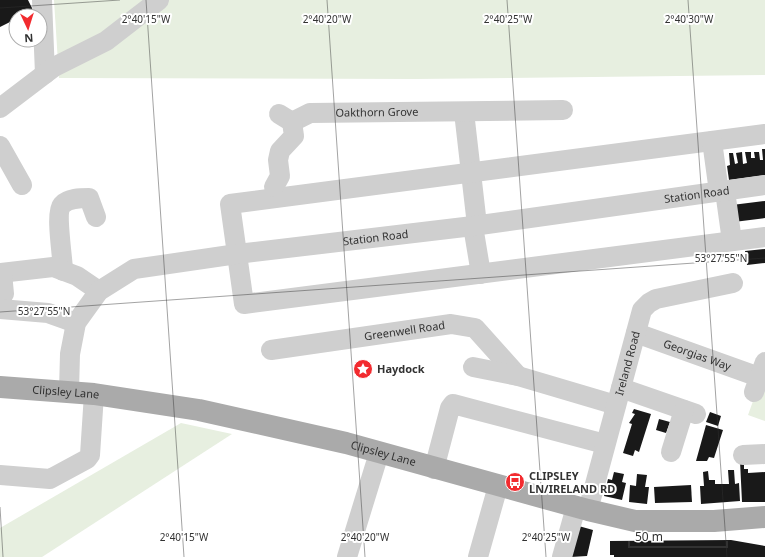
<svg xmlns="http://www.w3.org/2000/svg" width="765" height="557" font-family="'Noto Sans',sans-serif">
<rect width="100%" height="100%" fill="#fff"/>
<!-- green -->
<g fill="#e7efe0">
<path d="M54 0H765V75L416 79 59 78Z"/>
<path d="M765 368V421L748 415Z"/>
<path d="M181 423 232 434 42 557H0V528Z"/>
</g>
<!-- building -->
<g fill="#191919">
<path d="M0 0H28L33 10 21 16H16V19L0 27Z"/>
<path d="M762 149H765V175L729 180 727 166 730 165 729 153H733L735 164 738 163 736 153 742 152 743 164 747 163 745 152H751V158H755L754 152H759L760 160H763Z"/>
<path d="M765 201V218L734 222 732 205Z"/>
<path d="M765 249V263L747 265 745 251Z"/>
<path d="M634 409 651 414 639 452 635 450 633 456 623 453 632 424 629 423 635 414 632 413Z"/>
<path d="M710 412 721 416 718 426 706 422Z"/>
<path d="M659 419 670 422 666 433 656 430Z"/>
<path d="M706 425 723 430 714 458 709 457 707 461H696Z"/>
<path d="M740 461H744V469H748V473L765 472V502H742Z"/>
<path d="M728 470H734L735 484 739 483 740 501 701 504 700 486H704L703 472 708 471 709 480H715V484H729Z"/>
<path d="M614 472 624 474 622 482 626 483 622 500 604 496 608 479 612 480Z"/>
<path d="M637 474 647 475 645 487H649L647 504 629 502 630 485 636 486Z"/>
<path d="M691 485 692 502 655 503 654 487Z"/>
<path d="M575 525 593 530 587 556 571 557Z"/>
<path d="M731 540 765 546V557H614V555H610V541Z"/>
</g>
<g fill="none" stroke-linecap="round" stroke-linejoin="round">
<!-- minor -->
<g stroke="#cfcfcf" stroke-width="20">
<path d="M42 0 45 74"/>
<path d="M0 108 54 67 106 41 159 0"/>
<path d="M464 112 477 225"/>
<path id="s1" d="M292 122 310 113 563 110"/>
<path d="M765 134 230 204 244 304 765 237"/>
<path d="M712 141 719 192"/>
<path d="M0 146 22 185"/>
<path d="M274 187 280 176 278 160 280 151 294 136 292 122 279 114"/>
<path d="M725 191 732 241"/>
<path d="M473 226 481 274"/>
<path d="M63 271C63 259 55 213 62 205 68 198 81 198 89 198L96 217"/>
<path d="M0 273 53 267 77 276 99 291"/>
<path d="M2 273 4 294"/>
<path d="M0 309 48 313 76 323"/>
<path id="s2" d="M636 333 759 377"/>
<path id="s3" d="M271 350 451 324 475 328 518 376"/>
<path d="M473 367 518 376 616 405"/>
<path d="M621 388 696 414"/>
<path id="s4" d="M69 391 70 354 76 323 99 291 134 269 237 254 473 226 765 185"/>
<path d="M754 392 765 362"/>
<path d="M671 452 684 410"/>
<path d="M743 455 765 454"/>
<path d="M434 469 450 408 453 404 605 444"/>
<path d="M0 475 50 479 87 459 90 455 94 394"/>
<path id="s5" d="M588 510 642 310 649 303 656 299 733 283"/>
<path d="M347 557 379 453"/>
<path d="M478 557 498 486"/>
<path d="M562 557 576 507"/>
</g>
<!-- major -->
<path stroke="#aaa" stroke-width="22" id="s6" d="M0 387 94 394 199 410 346 443 588 510 635 521H714L765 517"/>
</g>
<!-- ticks -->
<path fill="none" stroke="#323232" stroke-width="1" stroke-opacity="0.45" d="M146 0 184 557M327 0 365 557M507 0 546 557M688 0 727 557M0 8 120 0M0 312 765 258M0 507 3 557"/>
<!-- icons -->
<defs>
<symbol id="sight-disc" viewBox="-11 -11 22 22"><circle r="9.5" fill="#f22b2f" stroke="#fff"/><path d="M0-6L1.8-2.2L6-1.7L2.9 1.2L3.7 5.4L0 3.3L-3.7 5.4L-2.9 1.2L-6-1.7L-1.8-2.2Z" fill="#fff"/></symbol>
<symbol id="bus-disc" viewBox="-11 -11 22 22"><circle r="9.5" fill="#f22b2f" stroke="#fff"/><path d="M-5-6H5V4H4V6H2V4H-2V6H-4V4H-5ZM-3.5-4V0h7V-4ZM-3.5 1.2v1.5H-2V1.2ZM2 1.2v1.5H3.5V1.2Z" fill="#fff"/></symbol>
</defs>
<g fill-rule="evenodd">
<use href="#sight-disc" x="352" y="358" width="22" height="22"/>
<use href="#bus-disc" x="504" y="471" width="22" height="22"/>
</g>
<g text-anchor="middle" stroke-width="4" stroke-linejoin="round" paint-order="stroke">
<!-- street labels -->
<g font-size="11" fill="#323232" stroke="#fff">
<text dy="4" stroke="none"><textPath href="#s1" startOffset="87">Oakthorn Grove</textPath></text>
<text dy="4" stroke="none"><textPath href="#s4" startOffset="717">Station Road</textPath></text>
<text dy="4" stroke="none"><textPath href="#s4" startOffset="393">Station Road</textPath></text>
<text dy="4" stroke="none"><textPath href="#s3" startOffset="135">Greenwell Road</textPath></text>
<text dy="4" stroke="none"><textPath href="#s2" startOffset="65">Georgias Way</textPath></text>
<text dy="4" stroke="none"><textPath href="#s5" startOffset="152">Ireland Road</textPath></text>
<text dy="4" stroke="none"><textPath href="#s6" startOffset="66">Clipsley Lane</textPath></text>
<text dy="4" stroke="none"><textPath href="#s6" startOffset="390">Clipsley Lane</textPath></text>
</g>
<!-- poi labels -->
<g font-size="11" font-weight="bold" fill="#323232" stroke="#fff" text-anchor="start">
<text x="377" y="373">Haydock</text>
<text x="529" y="480">CLIPSLEY<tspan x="529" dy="13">LN/IRELAND RD</tspan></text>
</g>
</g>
<g font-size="10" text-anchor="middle" fill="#323232" stroke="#fff" stroke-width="4" stroke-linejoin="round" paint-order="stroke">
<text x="146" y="23">2°40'15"W</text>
<text x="327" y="23">2°40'20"W</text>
<text x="508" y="23">2°40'25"W</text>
<text x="689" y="23">2°40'30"W</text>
<text x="721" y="262">53°27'55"N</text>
<text x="44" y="315">53°27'55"N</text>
<text x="184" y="541">2°40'15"W</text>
<text x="365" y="541">2°40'20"W</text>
<text x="546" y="541">2°40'25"W</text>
</g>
<!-- north arrow -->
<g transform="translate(28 28) rotate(176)"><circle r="19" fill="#ffffff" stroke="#adadad"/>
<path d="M0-3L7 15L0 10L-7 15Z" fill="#f22b2f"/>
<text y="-6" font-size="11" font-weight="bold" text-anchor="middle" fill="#323232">N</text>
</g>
<!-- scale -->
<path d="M629 541v6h98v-6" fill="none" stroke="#323232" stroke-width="2"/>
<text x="635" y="541" font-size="12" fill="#323232" stroke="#ffffff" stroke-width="3" paint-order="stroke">50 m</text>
</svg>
